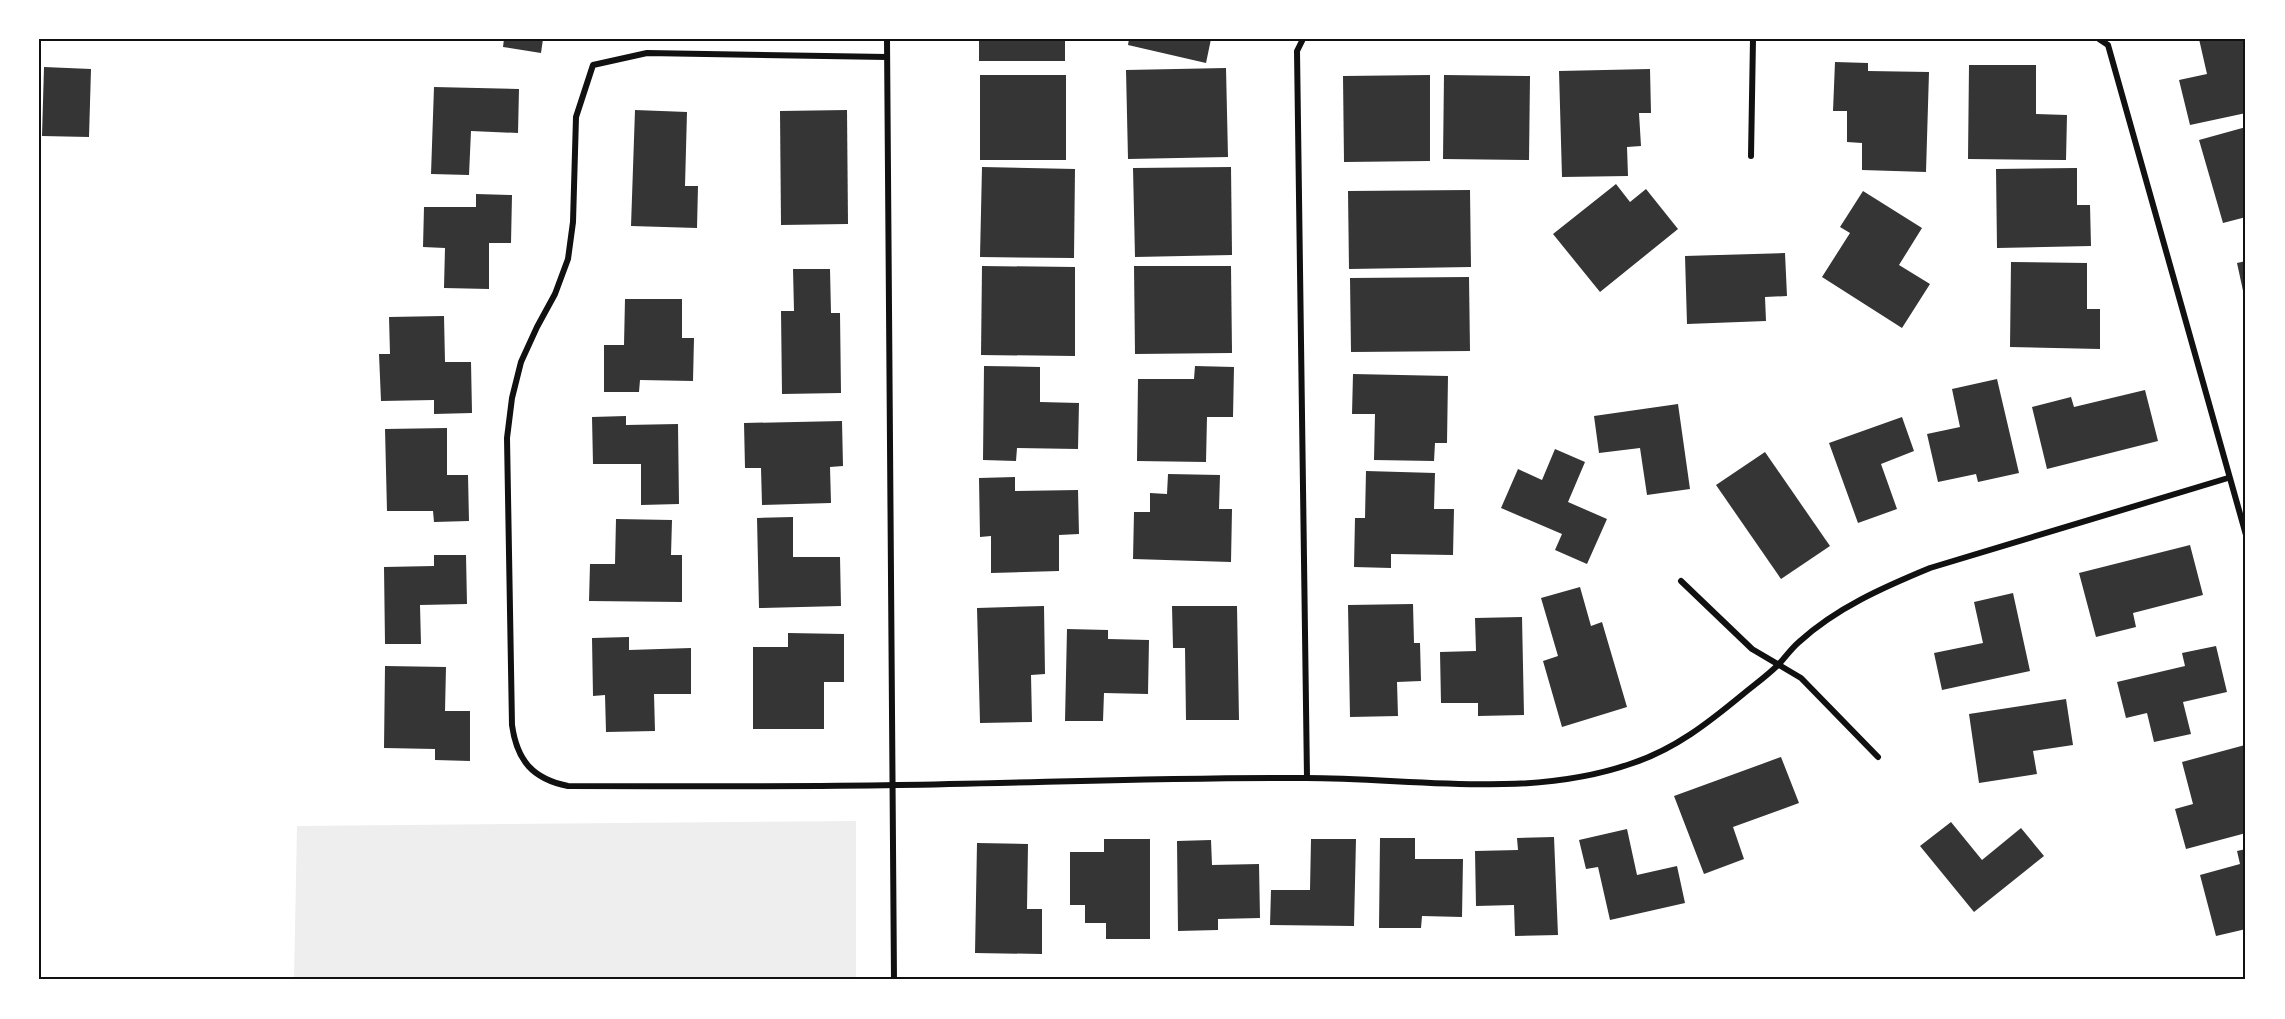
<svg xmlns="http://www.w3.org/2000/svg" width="2285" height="1019" font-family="'Fira Sans',sans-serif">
<rect width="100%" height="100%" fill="#fff"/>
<!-- green -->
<path fill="#eee" d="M856 821V980H294L297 826Z"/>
<!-- building -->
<g fill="#353535">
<path d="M504 39H543L541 53 503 47Z"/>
<rect x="979" y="39" width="86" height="22"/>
<path d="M1129 39H1211L1206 63 1128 45Z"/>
<path d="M2199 39H2246V113L2190 125 2179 80 2207 74Z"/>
<path d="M1835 62 1868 63V71L1929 72 1926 172 1862 170V143L1847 142V111H1833Z"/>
<path d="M1969 65H2036V114L2067 115 2066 160 1968 159Z"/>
<path d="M44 67 91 69 89 137 42 136Z"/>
<path d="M1226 68 1228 157 1128 159 1126 70Z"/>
<path d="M1650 69 1651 113H1639L1641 146 1627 147 1628 176 1562 177 1559 71Z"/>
<rect x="980" y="75" width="86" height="85"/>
<path d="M1430 75V161L1344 162 1343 76Z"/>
<path d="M1444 75 1530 76 1529 160 1443 159Z"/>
<path d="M434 87 519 89 518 133 471 131 469 175 431 174Z"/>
<path d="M635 110 687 112 685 186H698L697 228 631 226Z"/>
<path d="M847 110 848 224 781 225 780 111Z"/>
<path d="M2246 127V217L2223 223 2199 140Z"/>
<path d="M982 167 1075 169 1074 258 980 257Z"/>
<path d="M1231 167 1232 255 1135 257 1133 168Z"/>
<path d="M2077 168V205H2090L2091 246 1997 248 1996 169Z"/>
<path d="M1616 184 1630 202 1646 189 1678 229 1600 292 1553 234Z"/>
<path d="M1470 190 1471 267 1349 269 1348 191Z"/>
<path d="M1863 191 1922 228 1899 265 1930 284 1902 328 1822 277 1850 233 1840 227Z"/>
<path d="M476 194 512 195 511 243H489V289L444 288 445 248 423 247 424 207H476Z"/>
<path d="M1785 253 1787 296 1765 297 1766 321 1687 324 1685 256Z"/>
<path d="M2246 261V300H2245L2237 263Z"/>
<path d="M2011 262 2087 263V309H2100V349L2010 347Z"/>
<path d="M982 266 1075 267V356L981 355Z"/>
<path d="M1134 266H1231L1232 353 1135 354Z"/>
<path d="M793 269H830L831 313H840L841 393 782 394 781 311H794Z"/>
<path d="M1469 277 1470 351 1351 352 1350 278Z"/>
<path d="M625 299H682V338H694L693 381 640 380 639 392H604V345H624Z"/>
<path d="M444 316 445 362H471L472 413 434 414V400L381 401 379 354H390L389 317Z"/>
<path d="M984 366 1040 367V402L1079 403 1078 449 1017 448 1016 461 983 460Z"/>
<path d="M1195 366 1234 367 1233 417H1207L1206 462 1137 461 1138 379H1194Z"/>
<path d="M1353 374 1448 376 1447 443H1435L1434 461 1374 460 1375 414H1352Z"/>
<path d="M1997 379 2019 473 1978 482 1976 474 1938 482 1927 434 1960 427 1952 389Z"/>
<path d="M2145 390 2158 441 2047 469 2032 407 2071 397 2074 407Z"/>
<path d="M1678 404 1690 489 1647 495 1640 448 1599 453 1594 416Z"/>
<path d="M626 416V425L678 424 679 504 641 505V464H593L592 417Z"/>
<path d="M1902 417 1914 451 1881 464 1897 509 1858 523 1829 443Z"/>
<path d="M842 421 843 466 830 467 831 503 762 505 761 468H745L744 423Z"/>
<path d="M447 428V475H468L469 521 434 522 433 511H387L385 429Z"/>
<path d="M1555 449 1585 462 1568 502 1607 519 1587 564 1555 550 1562 534 1501 508 1518 469 1542 480Z"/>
<path d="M1765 452 1830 546 1781 579 1716 485Z"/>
<path d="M1366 471 1435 473 1434 509H1454L1453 555 1391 554V568L1354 567 1355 518H1365Z"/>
<path d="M1168 474 1220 475 1219 509H1232L1231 562 1133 559 1134 512H1150V493L1167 494Z"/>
<path d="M1015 477V491L1078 490 1079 534 1059 535V571L991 573V536L980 537 979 478Z"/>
<path d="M793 517V557H840L841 606 759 608 757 518Z"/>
<path d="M616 519 672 520 671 555H682V602L589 601 590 564H615Z"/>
<path d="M2190 545 2203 595 2133 613 2136 627 2096 637 2079 573Z"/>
<path d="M434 555H466L467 604 420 605 421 644H385L384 567 434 566Z"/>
<path d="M1580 587 1591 626 1602 622 1627 707 1562 727 1543 661 1558 656 1541 598Z"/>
<path d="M2013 593 2030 671 1942 690 1934 653 1983 643 1974 602Z"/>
<path d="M1413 604 1414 643H1420L1421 681 1397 682 1398 716 1350 717 1348 605Z"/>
<path d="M1044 606 1045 674 1031 675 1032 722 980 723 977 608Z"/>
<path d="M1172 606H1237L1239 720H1186L1185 648H1173Z"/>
<path d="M1522 617 1524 715 1478 716V703H1441L1440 652 1476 651 1475 618Z"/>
<path d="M1067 629 1108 630V639L1149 640 1148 694 1104 693 1103 721H1065Z"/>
<path d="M788 633 844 634V682H824V729H753V647H788Z"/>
<path d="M629 637V650L691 648V694H654L655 731 606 732 605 695 593 696 592 638Z"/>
<path d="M2216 646 2227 692 2183 702 2191 734 2154 742 2147 713 2126 718 2117 682 2185 666 2182 653Z"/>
<path d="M385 666 446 667 445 711H470V761L435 760V749L384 748Z"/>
<path d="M2066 699 2073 745 2033 751 2037 774 1979 783 1969 714Z"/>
<path d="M2245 745 2246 833 2186 849 2175 809 2193 804 2182 762Z"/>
<path d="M1781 757 1799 803 1733 827 1744 859 1704 874 1674 796Z"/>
<path d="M1951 822 1982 860 2021 828 2044 856 1974 912 1920 846Z"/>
<path d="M1627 829 1637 875 1677 866 1685 903 1610 920 1598 867 1586 869 1579 840Z"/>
<path d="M1554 837 1558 935 1515 936 1514 905 1476 906 1475 851 1518 850 1517 838Z"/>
<path d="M1380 838H1415V859H1463L1462 917 1422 916 1421 928H1379Z"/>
<path d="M1104 839H1150V939H1106V923H1085V905H1070V852H1104Z"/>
<path d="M1311 839H1356L1354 926 1270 925 1271 890H1310Z"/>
<path d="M1211 840 1212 865 1259 864 1260 918 1218 919V930L1178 931 1177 841Z"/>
<path d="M977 843 1028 844 1027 909H1042V954L975 953Z"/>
<path d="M2246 849V929L2216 936 2200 875 2240 864 2237 851Z"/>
</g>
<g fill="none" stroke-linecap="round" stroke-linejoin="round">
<!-- minor -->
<g stroke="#111" stroke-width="6">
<path d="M887 39 894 980"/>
<path d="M1303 39 1297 51 1307 778"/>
<path d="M2099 39 2108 45 2246 535"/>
<path d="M887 57 647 53 593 65 576 117 573 222 568 259 555 294 537 327 521 362 512 398 507 438 512 725C517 761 533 779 568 786 678 786 788 787 898 785 1034 783 1170 777 1306 778 1414 778 1529 800 1633 763 1675 749 1708 723 1742 695 1754 685 1768 675 1780 663 1786 656 1792 648 1799 642 1836 608 1884 587 1930 568L2228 478"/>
<path d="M1751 156 1753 39"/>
<path d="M1681 581 1752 649 1801 678 1878 757"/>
</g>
</g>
<!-- border -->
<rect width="2285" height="1019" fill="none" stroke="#ffffff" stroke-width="81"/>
<rect x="40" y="40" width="2204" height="938" fill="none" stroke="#111" stroke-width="2"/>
</svg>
